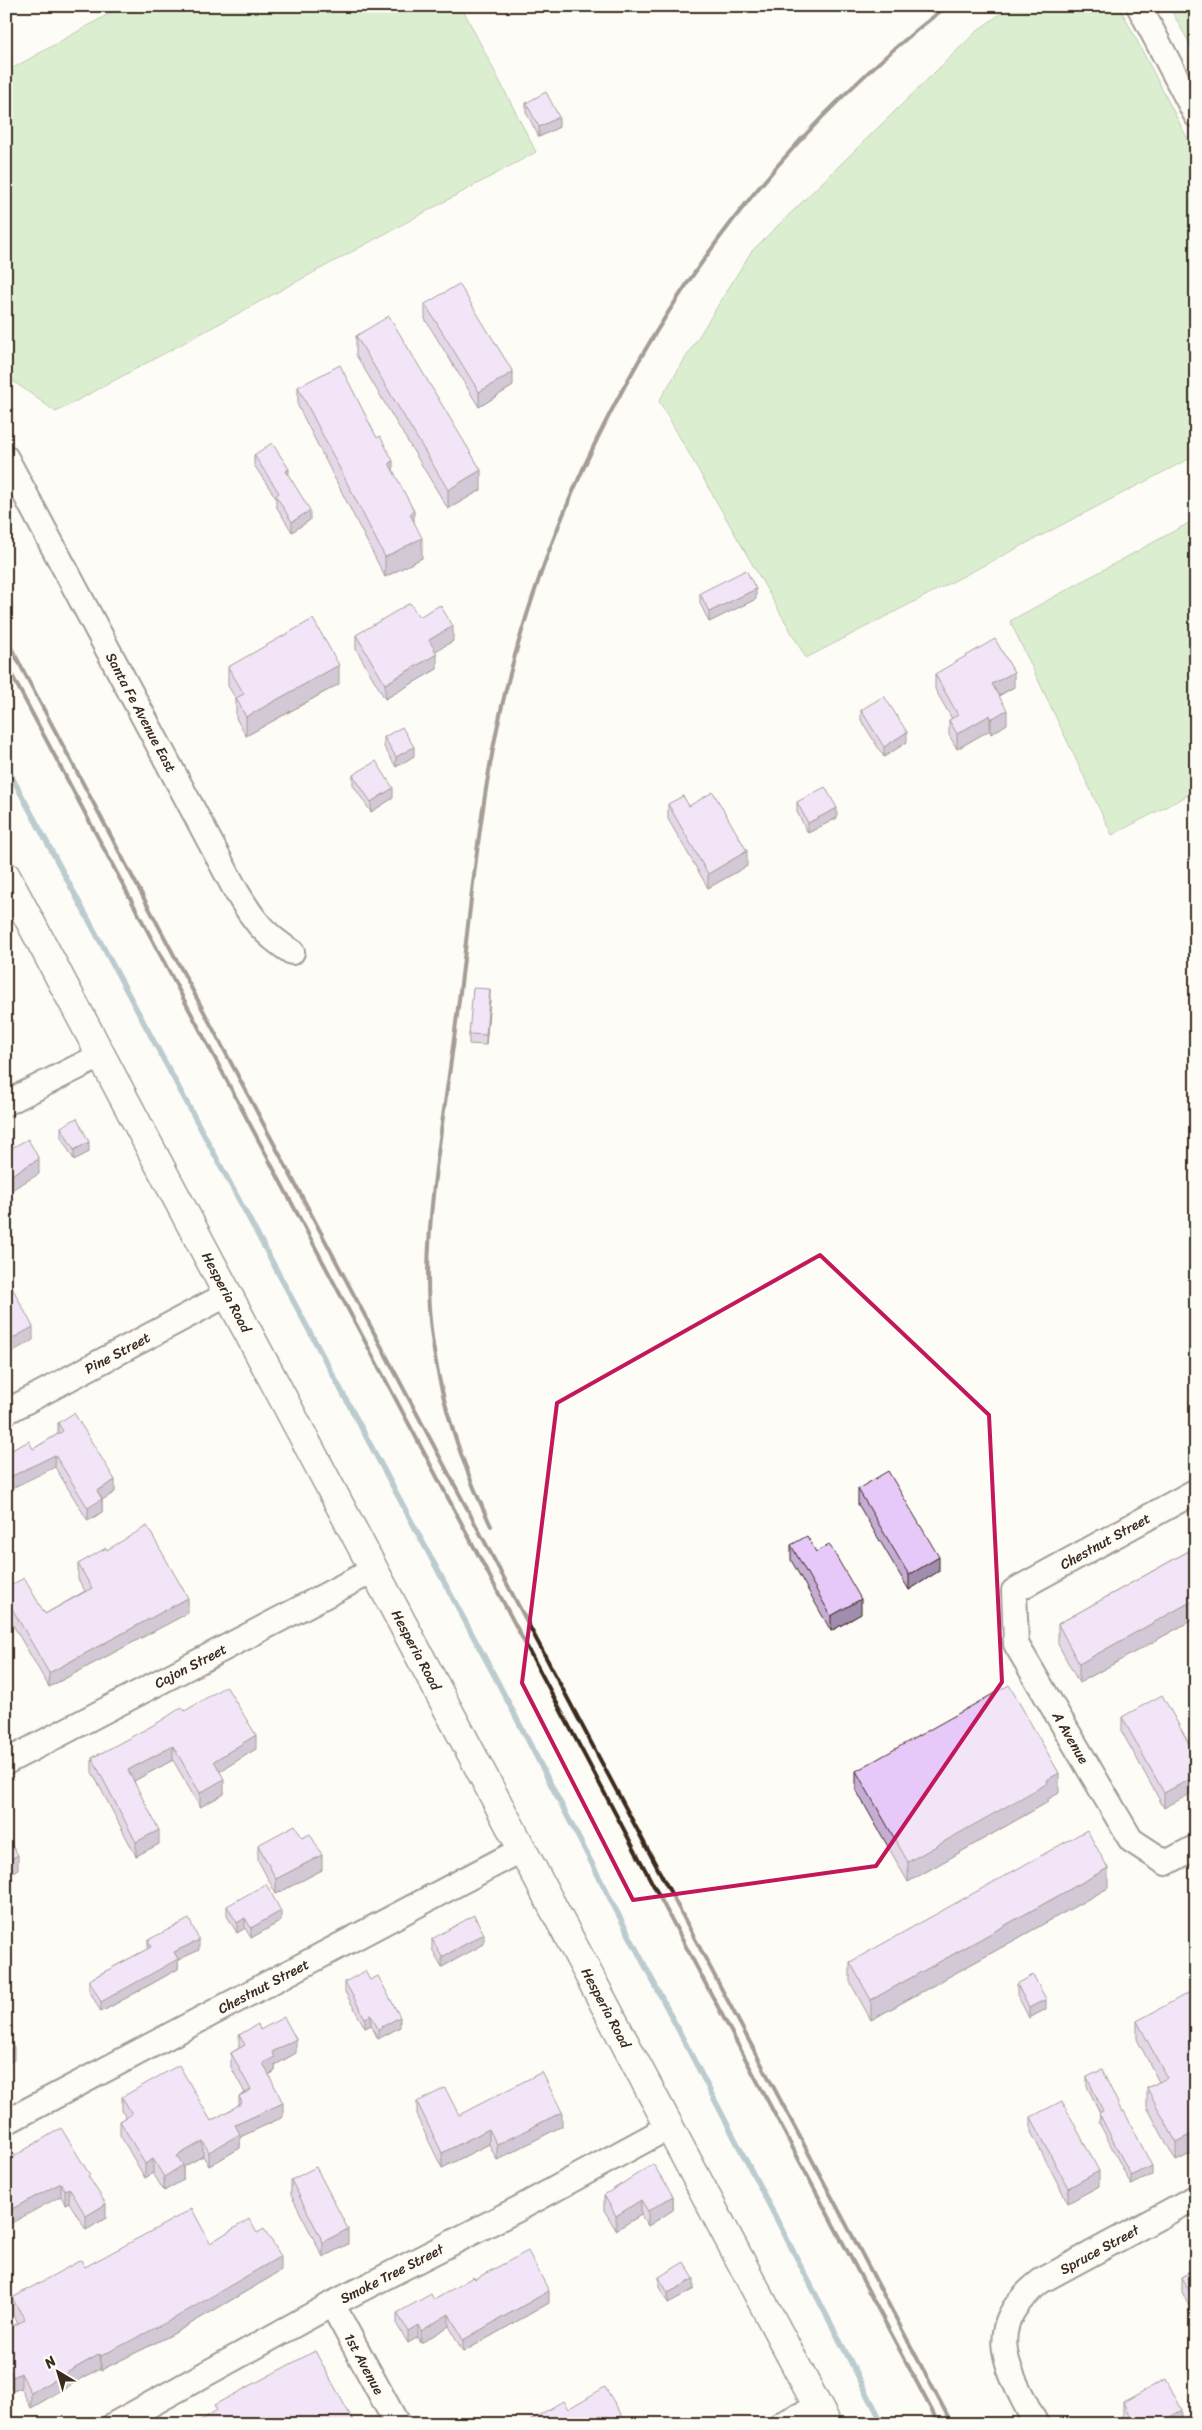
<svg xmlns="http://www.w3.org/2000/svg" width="1202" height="2430" font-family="Sriracha,sans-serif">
<rect width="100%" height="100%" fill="#fdfcf7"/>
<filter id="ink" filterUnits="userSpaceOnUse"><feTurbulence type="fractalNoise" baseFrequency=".02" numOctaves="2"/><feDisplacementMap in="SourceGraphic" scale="10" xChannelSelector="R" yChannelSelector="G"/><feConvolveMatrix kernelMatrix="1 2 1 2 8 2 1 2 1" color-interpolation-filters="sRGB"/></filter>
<g filter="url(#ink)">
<!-- green -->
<g fill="#b1e1a0" stroke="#76865f">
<path d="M123 6H461L536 152 56 412 6 376V72Z"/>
<path d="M1012 6H1119L1196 155V455L806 658 659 401 751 252 979 29Z"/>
<path d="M1169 6H1196V55Z"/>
<path d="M1196 519V791L1112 835 1010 621Z"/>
</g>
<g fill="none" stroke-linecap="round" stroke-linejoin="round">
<!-- stream -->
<path stroke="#6d929c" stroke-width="5.5" d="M6 766 493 1673 883 2424"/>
<defs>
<g id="minor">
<path d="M1139 6 1196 115"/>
<path id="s1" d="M6 458 235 889C252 918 263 934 292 952"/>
<path d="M6 1103 102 1055"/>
<path id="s2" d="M6 1412 228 1294"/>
<path id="s3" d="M1196 1491 1014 1591 1016 1644 1131 1840 1166 1863 1196 1847"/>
<path id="s4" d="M6 1762 374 1570"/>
<path id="s5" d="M6 2122 521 1850"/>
<path id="s6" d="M332 2304 397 2424"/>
<path id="s7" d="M115 2424 332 2304 518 2209 669 2127"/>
<path d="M782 2424 818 2407"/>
<path id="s8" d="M1036 2424C1007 2368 980 2328 1041 2281L1196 2197"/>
</g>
<g id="secondary">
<path id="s9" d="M6 876 827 2424"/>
</g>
</defs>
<!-- minor casing -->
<use href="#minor" stroke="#3b2a1e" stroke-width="28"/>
<!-- secondary casing -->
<use href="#secondary" stroke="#3b2a1e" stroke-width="31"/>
<!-- minor -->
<use href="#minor" stroke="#fdfcf7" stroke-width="24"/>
<!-- secondary -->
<use href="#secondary" stroke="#fdfcf7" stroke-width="28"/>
<!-- rail -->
<g stroke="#3b2a1e" stroke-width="4">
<path d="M6 638 952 2424"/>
<path d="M6 664 939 2424"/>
<path d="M491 1526C454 1448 427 1362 428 1274 429 1191 446 1105 456 1023 471 911 479 798 506 689 573 422 728 174 947 6"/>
</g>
</g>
<!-- wall -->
<g fill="#c6add5" stroke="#3b2a1e">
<path d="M526 103 559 127 539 137 526 112Z"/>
<path d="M425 304 513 386 479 407 425 319Z"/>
<path d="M356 336 481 490 448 509 356 355Z"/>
<path d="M298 387 393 469 422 558 385 577 298 406Z"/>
<path d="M254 455 289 476 310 520 292 532 276 506V498L254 465Z"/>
<path d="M700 593 756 599 709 622 700 603Z"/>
<path d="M419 617 453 641 435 651 437 669 385 699 356 649V635Z"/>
<path d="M228 667 339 684 246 736 236 718V699L228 686Z"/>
<path d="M935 674 1014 687 999 696 1007 724 991 734 990 730 957 749 949 735V720L952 719 935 689Z"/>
<path d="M861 710 907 742 884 757 861 720Z"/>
<path d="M384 737 414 756 396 767 384 747Z"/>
<path d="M353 775 393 798 371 812 353 785Z"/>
<path d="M797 802 837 818 808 833 797 812Z"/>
<path d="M668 804 689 806 747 866 708 888 668 819Z"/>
<path d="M490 999 486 1045 469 1044V1034Z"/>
<path d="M61 1127 89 1152 74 1160 61 1137Z"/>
<path d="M58 1423 115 1492 102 1500V1512L88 1521 55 1467 33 1449 58 1434Z"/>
<path d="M858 1489 939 1571 909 1590 858 1504Z"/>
<path d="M791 1545 816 1552 861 1614 831 1631 791 1560Z"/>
<path d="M1196 1547V1618L1079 1683 1058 1644V1624Z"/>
<path d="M107 1550 188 1613 49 1687 6 1613V1588L45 1614 85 1591 78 1579V1564Z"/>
<path d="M185 1711 256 1749 220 1771 224 1794 200 1807 173 1760 134 1781 159 1844 136 1856 92 1772V1758Z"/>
<path d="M1122 1717 1196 1756 1164 1808 1122 1732Z"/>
<path d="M856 1771 1059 1793 1048 1799V1802L908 1882 856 1790Z"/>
<path d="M302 1838 322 1870 276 1894 258 1860V1845Z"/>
<path d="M1108 1888 871 2020 850 1982V1962Z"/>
<path d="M227 1906 281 1921 251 1938 245 1928 237 1933 227 1916Z"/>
<path d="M432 1939 484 1944 442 1967 432 1949Z"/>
<path d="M148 1940 199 1950 178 1960V1969L101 2012 89 1990V1980L148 1949Z"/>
<path d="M370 1980 400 2027 378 2039 371 2025 365 2028 345 1992V1982Z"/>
<path d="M1017 1984 1046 2009 1029 2018 1017 1994Z"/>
<path d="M1196 2007V2151L1176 2161 1147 2107V2088L1159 2082 1137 2039V2021Z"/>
<path d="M260 2030 296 2053 275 2065V2071L269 2075 283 2117 240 2137V2148L209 2166 203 2156 183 2167V2180L164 2191 153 2173 145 2178 120 2135V2121L126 2118 122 2111V2097L211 2121 239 2105V2096L245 2093 231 2067V2053L239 2048V2035Z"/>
<path d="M1087 2077 1122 2112 1152 2175 1131 2185 1099 2122 1100 2113 1087 2086Z"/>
<path d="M417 2102 459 2115 562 2126 497 2160 489 2144 442 2168 417 2117Z"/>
<path d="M1031 2117 1099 2186 1068 2203 1031 2132Z"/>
<path d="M6 2161 90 2180 106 2218 86 2230 69 2202 65 2204 61 2196Z"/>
<path d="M291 2180 348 2244 323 2257 291 2195Z"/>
<path d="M604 2195 673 2196V2210L648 2226 641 2215 616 2230 604 2210Z"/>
<path d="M210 2243 281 2271 173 2334 101 2370 100 2368 31 2408 21 2388 13 2391 6 2377V2329L18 2323 12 2313V2298L85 2267Z"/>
<path d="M1196 2270V2318L1182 2292V2277Z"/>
<path d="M659 2277 694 2289 668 2303 659 2287Z"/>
<path d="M475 2279 549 2303 463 2352 449 2326 421 2343 418 2337 408 2343 397 2325V2313L434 2300Z"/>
<path d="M1123 2402 1182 2424H1126L1123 2417Z"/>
</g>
<!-- shaded-wall -->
<g fill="#a18dae" stroke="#3b2a1e">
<path d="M559 117V127L539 137V127Z"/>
<path d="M513 372V386L479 407V392Z"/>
<path d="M393 461V481L389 463Z"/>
<path d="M289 469V479L286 471Z"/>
<path d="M481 470V490L448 509V490Z"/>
<path d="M310 510V520L292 532V522Z"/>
<path d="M414 511V531L410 514Z"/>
<path d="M422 538V558L385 577V557Z"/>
<path d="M756 589V599L709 622V612Z"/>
<path d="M453 626V641L429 655V640Z"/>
<path d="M437 654V669L385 699V684Z"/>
<path d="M339 665V684L246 736V717Z"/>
<path d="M1014 672V687L992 699V684Z"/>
<path d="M1007 710V724L991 734V719Z"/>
<path d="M990 715V730L957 749V734Z"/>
<path d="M907 732V742L884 757V747Z"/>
<path d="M414 747V756L396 767V757Z"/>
<path d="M393 788V798L371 812V802Z"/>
<path d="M837 808V818L808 833V823Z"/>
<path d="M747 851V866L708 888V874Z"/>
<path d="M490 989V999L486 1045V1035Z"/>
<path d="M89 1142V1152L74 1160V1150Z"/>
<path d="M39 1159V1174L6 1193V1178Z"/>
<path d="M33 1327V1340L6 1355V1342Z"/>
<path d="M55 1455V1467L6 1491V1479Z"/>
<path d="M115 1480V1492L102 1500V1512L88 1521V1508L97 1491Z"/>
<path d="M939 1557V1571L909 1590V1575Z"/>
<path d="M188 1598V1613L49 1687V1673Z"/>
<path d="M861 1599V1614L831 1631V1616Z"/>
<path d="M1196 1599V1618L1079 1683V1664Z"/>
<path d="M256 1735V1749L214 1775V1761Z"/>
<path d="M173 1746V1760L128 1784V1770Z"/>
<path d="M1059 1773V1793L1048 1799V1802L908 1882V1862Z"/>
<path d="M1196 1776V1791L1164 1808V1793Z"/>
<path d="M224 1779V1794L200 1807V1793Z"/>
<path d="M159 1830V1844L136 1856V1842Z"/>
<path d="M18 1855V1869L6 1876V1862Z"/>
<path d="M322 1855V1870L276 1894V1879Z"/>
<path d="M1108 1868V1888L871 2020V2000Z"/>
<path d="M281 1911V1921L251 1938V1928Z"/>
<path d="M245 1918V1928L237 1933V1923Z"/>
<path d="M484 1934V1944L442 1967V1957Z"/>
<path d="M199 1940V1950L178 1960V1969L101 2012V2002L174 1952Z"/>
<path d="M1046 1999V2009L1029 2018V2008Z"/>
<path d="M371 2015V2025L365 2028V2018Z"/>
<path d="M400 2017V2027L378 2039V2029Z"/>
<path d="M296 2039V2053L275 2065V2071L263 2078V2063L272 2052Z"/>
<path d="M14 2047V2060L6 2065V2052Z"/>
<path d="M283 2103V2117L240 2137V2148L209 2166V2152L235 2125Z"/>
<path d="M562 2112V2126L497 2160V2145Z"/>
<path d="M489 2129V2144L442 2168V2153Z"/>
<path d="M1196 2132V2151L1176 2161V2142Z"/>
<path d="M203 2141V2156L183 2167V2180L164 2191V2177L177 2156Z"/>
<path d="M153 2159V2173L145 2178V2164Z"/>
<path d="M1152 2166V2175L1131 2185V2176Z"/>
<path d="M1099 2171V2186L1068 2203V2188Z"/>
<path d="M61 2183V2196L6 2226V2212Z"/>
<path d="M69 2188V2202L65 2204V2190Z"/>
<path d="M673 2196V2210L648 2226V2211Z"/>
<path d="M641 2200V2215L616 2230V2216Z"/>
<path d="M106 2204V2218L86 2230V2216Z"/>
<path d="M348 2229V2244L323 2257V2242Z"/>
<path d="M281 2256V2271L173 2334 101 2370V2356Z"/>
<path d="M694 2279V2289L668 2303V2293Z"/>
<path d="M549 2291V2303L463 2352V2340Z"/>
<path d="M449 2314V2326L421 2343V2331Z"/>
<path d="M418 2325V2337L408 2343V2331Z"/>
<path d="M100 2354V2368L31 2408V2393Z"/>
<path d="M21 2373V2388L13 2391V2377Z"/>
<path d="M1182 2410V2424H1158Z"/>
</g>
<!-- building -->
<g fill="#e6c9f8" stroke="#3b2a1e">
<path d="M546 92 559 117 539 127 526 103Z"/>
<path d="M459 284 513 372 479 392 425 304Z"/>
<path d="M389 316 481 470 448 490 356 336Z"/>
<path d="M340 365 377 438 380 436 393 461 389 463 414 511 410 514 422 538 385 557 298 387Z"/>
<path d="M272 443 289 469 286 471 310 510 292 522 276 496 279 493 254 455Z"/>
<path d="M746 570 756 589 709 612 700 593Z"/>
<path d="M410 603 419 617 440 605 453 626 429 640 437 654 385 684 356 635Z"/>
<path d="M313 619 339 665 246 717 236 698 244 694 228 667Z"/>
<path d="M995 639 1014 672 992 684 1007 710 991 719 990 715 957 734 949 720 958 715 935 674Z"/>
<path d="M884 696 907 732 884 747 861 710Z"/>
<path d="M402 727 414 747 396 757 384 737Z"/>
<path d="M376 761 393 788 371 802 353 775Z"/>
<path d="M825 787 837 808 808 823 797 802Z"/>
<path d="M713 792 747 851 708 874 668 804 683 796 689 806Z"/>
<path d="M473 988 490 989 486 1035 469 1034Z"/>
<path d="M77 1118 89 1142 74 1150 61 1127Z"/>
<path d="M28 1139 39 1159 6 1178V1151Z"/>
<path d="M6 1276 33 1327 6 1342Z"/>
<path d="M74 1413 115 1480 97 1491 102 1499 88 1508 55 1455 6 1479V1453L29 1441 33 1449 63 1431 58 1423Z"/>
<path d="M888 1471 939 1557 909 1575 858 1489Z"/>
<path d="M147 1526 188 1598 49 1673 6 1598V1588L24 1578 45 1614 92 1588 78 1564 106 1548 107 1550Z"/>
<path d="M807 1536 816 1552 829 1544 861 1599 831 1616 791 1545Z"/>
<path d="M1196 1547V1599L1079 1664 1058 1624Z"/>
<path d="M1009 1685 1059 1773 1047 1780 1048 1783 908 1862 856 1771Z"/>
<path d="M226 1686 256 1735 214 1761 224 1779 200 1793 173 1746 128 1770 159 1830 136 1842 92 1758 159 1722 182 1707 185 1711Z"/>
<path d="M1162 1695 1196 1756V1776L1164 1793 1122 1717Z"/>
<path d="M295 1825 302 1838 310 1834 322 1855 276 1879 258 1845Z"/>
<path d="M1087 1830 1108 1868 871 2000 850 1962Z"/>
<path d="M6 1837 18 1855 6 1862Z"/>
<path d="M266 1884 281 1911 251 1928 245 1918 237 1923 227 1906Z"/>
<path d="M474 1915 484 1934 442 1957 432 1939Z"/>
<path d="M189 1919 199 1940 174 1952 178 1959 101 2002 89 1980 151 1947 148 1940Z"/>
<path d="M365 1971 370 1980 378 1976 400 2017 378 2029 371 2015 365 2018 345 1982Z"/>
<path d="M1033 1975 1046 1999 1029 2008 1017 1984Z"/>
<path d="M1188 1993 1196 2007V2132L1176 2142 1147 2088 1167 2078 1137 2021Z"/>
<path d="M284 2017 296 2039 272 2052 275 2057 263 2063 283 2103 235 2125 240 2134 209 2152 203 2141 177 2156 183 2165 164 2177 153 2159 145 2164 120 2121 132 2114 122 2097 179 2065 211 2121 242 2103 239 2096 251 2090 231 2053 245 2045 239 2035 258 2024 260 2030Z"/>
<path d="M6 2035 14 2047 6 2052Z"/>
<path d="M1102 2070 1122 2112 1124 2111 1152 2166 1131 2176 1099 2113 1103 2111 1087 2077Z"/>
<path d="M542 2072 562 2112 497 2145 489 2129 442 2153 417 2102 445 2088 459 2115Z"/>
<path d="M1062 2101 1099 2171 1068 2188 1031 2117Z"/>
<path d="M61 2128 90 2175 88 2176 106 2204 86 2216 69 2188 65 2190 61 2183 6 2212V2161Z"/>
<path d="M653 2164 673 2196 648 2211 641 2200 616 2216 604 2195Z"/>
<path d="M316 2167 348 2229 323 2242 291 2180Z"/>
<path d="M192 2209 210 2243 249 2219 257 2233 264 2229 281 2256 173 2319 101 2356 100 2354 31 2393 21 2373 13 2377 6 2363V2329L25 2320 12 2298 81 2260 85 2267Z"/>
<path d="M528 2251 549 2291 463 2340 449 2314 421 2331 418 2325 408 2331 397 2313 431 2294 434 2300 473 2277 475 2279Z"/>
<path d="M684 2262 694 2279 668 2293 659 2277Z"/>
<path d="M1196 2270V2303L1182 2277Z"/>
<path d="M315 2351 355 2424H195L217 2410 214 2405Z"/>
<path d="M1166 2379 1182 2410 1158 2424H1134L1123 2402Z"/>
<path d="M605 2387 627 2424H533L531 2420 563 2401 568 2409Z"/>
</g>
</g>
<!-- marked area -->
<path d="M0 0H1202V2430H0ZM820 1255 989 1415 1002 1682 876 1866 633 1900 522 1683 557 1403Z" fill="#fdfcf7" fill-opacity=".55" fill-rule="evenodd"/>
<path fill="none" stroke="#c2185b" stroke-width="4" stroke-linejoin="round" d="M820 1255 989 1415 1002 1682 876 1866 633 1900 522 1683 557 1403Z"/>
<g text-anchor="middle" stroke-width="4" stroke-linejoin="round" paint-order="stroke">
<!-- street labels -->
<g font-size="14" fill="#3b2a1e" stroke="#fdfcf7">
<text dy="5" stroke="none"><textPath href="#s1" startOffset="288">Santa Fe Avenue East</textPath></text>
<text dy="5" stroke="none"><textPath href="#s9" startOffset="471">Hesperia Road</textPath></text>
<text dy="5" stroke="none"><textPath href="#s2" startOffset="126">Pine Street</textPath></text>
<text transform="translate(1105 1541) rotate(-29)" y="5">Chestnut Street</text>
<text dy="5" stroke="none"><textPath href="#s9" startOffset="876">Hesperia Road</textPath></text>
<text dy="5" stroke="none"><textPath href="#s4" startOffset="208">Cajon Street</textPath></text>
<text dy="5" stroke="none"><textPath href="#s3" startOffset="369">A Avenue</textPath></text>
<text dy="5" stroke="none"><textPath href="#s5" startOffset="291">Chestnut Street</textPath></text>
<text dy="5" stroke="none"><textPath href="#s9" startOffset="1281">Hesperia Road</textPath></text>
<text dy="5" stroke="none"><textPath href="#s8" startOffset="229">Spruce Street</textPath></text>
<text dy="5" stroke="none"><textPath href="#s7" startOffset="315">Smoke Tree Street</textPath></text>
<text dy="5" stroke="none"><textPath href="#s6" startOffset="68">1st Avenue</textPath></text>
</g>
</g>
<!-- margin -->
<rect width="1202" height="2430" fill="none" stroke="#fdfcf7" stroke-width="25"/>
<rect x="12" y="12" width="1177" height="2405" fill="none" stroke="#3b2a1e" stroke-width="2" filter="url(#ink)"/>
<!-- north arrow -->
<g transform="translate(58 2372) rotate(322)" stroke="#fdfcf7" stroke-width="4" paint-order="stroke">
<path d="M0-4L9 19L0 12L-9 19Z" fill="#3b2a1e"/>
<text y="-8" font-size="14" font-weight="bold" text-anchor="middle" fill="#3b2a1e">N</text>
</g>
</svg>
